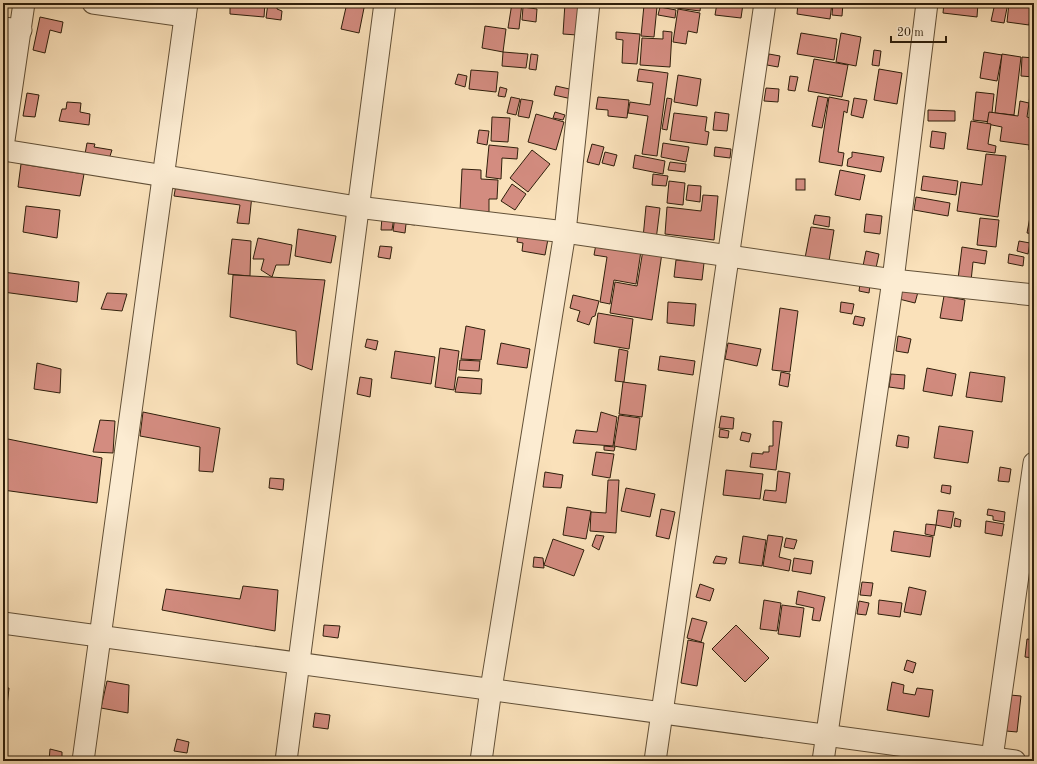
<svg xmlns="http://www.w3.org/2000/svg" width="1037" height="764" font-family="'Old Standard TT',serif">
<rect width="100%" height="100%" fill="#fae1ba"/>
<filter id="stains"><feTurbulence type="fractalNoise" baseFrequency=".005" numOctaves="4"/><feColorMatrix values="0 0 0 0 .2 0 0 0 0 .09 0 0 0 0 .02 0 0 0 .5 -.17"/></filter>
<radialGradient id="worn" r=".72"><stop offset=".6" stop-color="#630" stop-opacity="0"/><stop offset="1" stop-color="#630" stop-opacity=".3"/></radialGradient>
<!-- building -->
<g fill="#d38c80" stroke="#2f1f0b">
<path d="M230 3H265L264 17 230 14Z"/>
<path d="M268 3H278L277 9 282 11 281 20 266 18Z"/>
<path d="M347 3H365L359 33 341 29Z"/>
<path d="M473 3H498L497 6Z"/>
<path d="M512 3H522L519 29 508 28Z"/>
<path d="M565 3 579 4 577 35 563 34Z"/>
<path d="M661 3H701L700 11 661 6Z"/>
<path d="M717 3 743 4 741 18 715 15Z"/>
<path d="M798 3H832L830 19 797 14Z"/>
<path d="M833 3H843L842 16 832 15Z"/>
<path d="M944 3H978L977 17 943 13Z"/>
<path d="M995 3H1008L1004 23 991 21Z"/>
<path d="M1009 3H1032L1029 25 1007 22Z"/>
<path d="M644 5 657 7 654 37 641 36Z"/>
<path d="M523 7 537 9 536 22 522 20Z"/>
<path d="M660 7 676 10 675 18 658 15Z"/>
<path d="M678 9 700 13 697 33 688 31 686 44 673 42Z"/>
<path d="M40 17 63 22 61 33 50 30 45 53 33 50Z"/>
<path d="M485 26 506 29 503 52 482 48Z"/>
<path d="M663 31 672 32 670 67 640 65 642 38 663 39Z"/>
<path d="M616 32 640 34 637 64 622 63 623 40 616 39Z"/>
<path d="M801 33 837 39 834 60 797 54Z"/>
<path d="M841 33 861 37 856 66 836 62Z"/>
<path d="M874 50 881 51 879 66 872 65Z"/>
<path d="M503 52 528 54 526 68 502 66Z"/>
<path d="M984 52 1002 55 997 81 980 78Z"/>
<path d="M531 54 538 55 536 70 529 69Z"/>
<path d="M769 54 780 56 778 67 767 65Z"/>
<path d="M1002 54 1021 57 1014 115 995 113Z"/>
<path d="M1022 57 1034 58V77L1021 76Z"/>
<path d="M814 59 848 65 842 97 808 91Z"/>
<path d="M639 69 668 73 657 156 642 154 648 116 628 113 630 102 650 105 653 83 637 81Z"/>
<path d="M879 69 902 73 897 104 874 100Z"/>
<path d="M471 70 498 72 496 92 469 89Z"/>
<path d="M458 74 467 76 465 87 455 84Z"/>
<path d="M678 75 701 79 697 106 674 102Z"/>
<path d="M790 76 798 77 795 91 788 90Z"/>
<path d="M556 86 574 90 572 99 554 95Z"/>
<path d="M500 87 507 89 505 97 498 96Z"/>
<path d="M766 88 779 89 778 102 764 101Z"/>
<path d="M976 92 994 94 991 122 973 120Z"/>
<path d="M1030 92H1034V105L1029 104Z"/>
<path d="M27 93 39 95 35 117 23 116Z"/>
<path d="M818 96 828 98 822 128 812 126Z"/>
<path d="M511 97 520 99 516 115 507 113Z"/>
<path d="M598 97 629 100 627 118 608 116V110L596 109Z"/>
<path d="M829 97 849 101 847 113 844 111 838 152 844 153 842 166 819 162Z"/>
<path d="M667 98 672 99 667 130 662 129Z"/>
<path d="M854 98 867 100 863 118 851 115Z"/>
<path d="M521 99 533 101 529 118 518 116Z"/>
<path d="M1020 101 1029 103 1027 117 1034 119V151L1029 150V145L1000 141 1002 127 987 124 989 112 1018 116Z"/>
<path d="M67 102 81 103 80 112 90 114 89 125 59 121 62 109H66Z"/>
<path d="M928 110 955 111V121H928Z"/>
<path d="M555 112 565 115 563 120 553 118Z"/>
<path d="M715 112 729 114 727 131 713 130Z"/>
<path d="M674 113 707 117 705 131 709 132 707 145 670 140Z"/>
<path d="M536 114 564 122 556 150 528 142Z"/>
<path d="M492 117 510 118 508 142 491 141Z"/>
<path d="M971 121 991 124 988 144 996 146 995 153 967 149Z"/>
<path d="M479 130 489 131 487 145 477 143Z"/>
<path d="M932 131 946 133 944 149 930 147Z"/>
<path d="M87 143 95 144 94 147 112 150 109 159 85 154Z"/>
<path d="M663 143 689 147 686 162 661 157Z"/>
<path d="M592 144 604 147 599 165 587 162Z"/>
<path d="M489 145 518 148 517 159 502 158 501 179 486 177Z"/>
<path d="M715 147 731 149 730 158 714 156Z"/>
<path d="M532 150 550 164 528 192 510 178Z"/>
<path d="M605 152 617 155 614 166 602 163Z"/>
<path d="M852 152 884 157 881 172 847 166 848 159 852 157Z"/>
<path d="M986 154 1006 156 998 217 957 211 961 182 982 185Z"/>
<path d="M635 155 665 161 663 174 633 168Z"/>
<path d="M670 162 686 164 685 172 668 170Z"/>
<path d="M21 164 84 174 80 196 18 187Z"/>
<path d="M462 169 481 170V179L498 180 497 199H489V212L460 211Z"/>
<path d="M840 170 865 175 860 200 835 195Z"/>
<path d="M653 174 668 176 666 186 652 185Z"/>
<path d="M923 176 958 181 956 195 921 190Z"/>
<rect x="796" y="179" width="9" height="11"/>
<path d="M669 181 685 183 683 205 667 203Z"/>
<path d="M512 184 526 194 515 210 501 201Z"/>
<path d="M176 185 252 195 249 224 237 223 240 205 174 196Z"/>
<path d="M688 185 701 186 700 202 686 200Z"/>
<path d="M703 195 718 196 714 240 665 234 667 207 701 211Z"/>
<path d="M916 197 950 203 948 216 914 210Z"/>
<path d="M26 206 60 210 57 238 23 232Z"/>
<path d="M646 206 660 208 656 240 643 238Z"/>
<path d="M866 214 882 216 880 234 864 232Z"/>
<path d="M815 215 830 217 829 227 813 224Z"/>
<path d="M395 216 416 219 415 225 406 224 405 233 393 231Z"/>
<path d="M382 217H394L392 230H381Z"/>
<path d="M1030 217 1034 218V234L1027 233Z"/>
<path d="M980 218 999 220 996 247 977 245Z"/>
<path d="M811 227 834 230 829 261 805 258Z"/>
<path d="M298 229 336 236 331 263 295 256Z"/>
<path d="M518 233 548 239 545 255 522 251 523 243 517 242Z"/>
<path d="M258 238 292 245 289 265H276L272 277 261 270 264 259H253Z"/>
<path d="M232 239 251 241 250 276 228 274Z"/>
<path d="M1019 241 1030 243 1028 254 1017 251Z"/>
<path d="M596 244 641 251 636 284 614 280 610 304 600 302 607 257 594 255Z"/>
<path d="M380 246 392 247 390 259 378 257Z"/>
<path d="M962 247 987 251 985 264 973 262 971 281 958 279Z"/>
<path d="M643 250 662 253 652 320 610 313 615 282 637 286Z"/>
<path d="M866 251 879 254 876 268 863 266Z"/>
<path d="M1009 254 1024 257 1023 266 1008 263Z"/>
<path d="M676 260 704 263 702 280 674 277Z"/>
<path d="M3 272 79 282 77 302 3 292Z"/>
<path d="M233 275 325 280 312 370 297 364 296 331 230 317Z"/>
<path d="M860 284 870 285 869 293 859 291Z"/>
<path d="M901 288 918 292 915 303 899 299Z"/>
<path d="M107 293 127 294 122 311 101 309Z"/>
<path d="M573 295 599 301 595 316 592 317 589 325 577 321 580 311 570 308Z"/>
<path d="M944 296 965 300 962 321 940 318Z"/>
<path d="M668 302 696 304 694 326 667 323Z"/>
<path d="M841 302 854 304 852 314 840 312Z"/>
<path d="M780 308 798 311 790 372 772 370Z"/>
<path d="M598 313 633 319 629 349 594 343Z"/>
<path d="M855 316 865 318 863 326 853 324Z"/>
<path d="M466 326 485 330 481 360 461 359Z"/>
<path d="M898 336 911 339 908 353 896 351Z"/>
<path d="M367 339 378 341 376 350 365 347Z"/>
<path d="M501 343 530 349 527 368 497 364Z"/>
<path d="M728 343 761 349 757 366 725 359Z"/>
<path d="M440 348 459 351 454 390 435 387Z"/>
<path d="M619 349 628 351 624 382 615 381Z"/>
<path d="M395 351 435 357 431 384 391 378Z"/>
<path d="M660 356 695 361 693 375 658 370Z"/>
<path d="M460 360 480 361 479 371 459 370Z"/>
<path d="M37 363 61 369 60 393 34 389Z"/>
<path d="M927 368 956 374 952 396 923 391Z"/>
<path d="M781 372 790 374 788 387 779 385Z"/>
<path d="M970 372 1005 377 1002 402 966 397Z"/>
<path d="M891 374 905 375 904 389 889 387Z"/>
<path d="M360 377 372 379 370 397 357 394Z"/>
<path d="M458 377 482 379 481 394 455 392Z"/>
<path d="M623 382 646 385 642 417 619 414Z"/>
<path d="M143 412 220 428 213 472 199 471 200 447 140 436Z"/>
<path d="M601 412 617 417 613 446 573 443 576 430 597 432Z"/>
<path d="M619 415 640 418 636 450 614 446Z"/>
<path d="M721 416 734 418 733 429 719 428Z"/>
<path d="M100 420 115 421 113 453 93 452Z"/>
<path d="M773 421 782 422 776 470 750 467 752 453 763 454V452H769V446H773Z"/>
<path d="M939 426 973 431 968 463 934 458Z"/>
<path d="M720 429 729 431 728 438 719 437Z"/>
<path d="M742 432 751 434 749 442 740 440Z"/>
<path d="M898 435 909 437 908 448 896 446Z"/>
<path d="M3 438 102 458 97 503 3 490Z"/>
<path d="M604 446 615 447 614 451 604 450Z"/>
<path d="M596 452 614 454 610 478 592 475Z"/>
<path d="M1000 467 1011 469 1009 482 998 481Z"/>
<path d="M726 470 763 474 760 499 723 495Z"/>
<path d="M778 471 790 473 786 503 763 500 765 490 776 491Z"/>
<path d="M545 472 563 475 561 488 543 487Z"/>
<path d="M270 478 284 479 283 490 269 488Z"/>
<path d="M608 480H619L616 533 590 531 591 512 606 513Z"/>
<path d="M942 485 951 486 950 494 941 492Z"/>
<path d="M626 488 655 494 650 517 621 511Z"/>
<path d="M567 507 591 511 586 539 563 535Z"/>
<path d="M661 509 675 512 669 539 656 536Z"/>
<path d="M988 509 1005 512 1004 522 993 520V516L987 515Z"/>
<path d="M938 510 954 512 951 528 936 525Z"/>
<path d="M955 518 961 520 960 527 954 526Z"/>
<path d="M986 521 1004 524 1002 536 985 533Z"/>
<path d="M926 524 936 525 934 536 925 534Z"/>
<path d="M894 531 933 537 930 557 891 551Z"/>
<path d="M596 535 604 536 599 550 592 546Z"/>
<path d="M768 535 783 537 779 557 791 560 789 571 763 566Z"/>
<path d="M743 536 766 540 762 566 739 563Z"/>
<path d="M786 538 797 540 794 549 784 547Z"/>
<path d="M553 539 584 550 574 576 544 565Z"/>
<path d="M716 556 727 558 725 564 713 563Z"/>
<path d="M534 557 543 558 544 568 533 567Z"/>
<path d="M794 558 813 561 811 574 792 571Z"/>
<path d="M862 582 873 583 871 596 860 595Z"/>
<path d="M700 584 714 589 710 601 696 597Z"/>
<path d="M243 586 278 590 275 631 162 610 166 589 240 599Z"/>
<path d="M909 587 926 591 921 615 904 612Z"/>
<path d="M798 591 825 597 820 621 812 620 814 608 796 604Z"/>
<path d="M764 600 781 603 777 631 760 629Z"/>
<path d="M879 600 902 603 900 617 878 614Z"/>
<path d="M859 601 869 603 866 615 857 614Z"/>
<path d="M782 605 804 608 800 637 778 634Z"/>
<path d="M692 618 707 622 701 642 687 638Z"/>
<path d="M324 625 340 626 338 638 323 636Z"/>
<path d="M736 625 769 658 745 682 712 649Z"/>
<path d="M1027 639 1034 640V658L1025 657Z"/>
<path d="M688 640 704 643 697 686 681 683Z"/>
<path d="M907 660 916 663 913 673 904 670Z"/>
<path d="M107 681 129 685 128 713 101 708Z"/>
<path d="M892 682 904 685 903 693 915 695 917 688 933 690 929 717 887 710Z"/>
<path d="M3 688H9L6 715H3Z"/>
<path d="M1010 695 1021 696 1017 732 1006 731Z"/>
<path d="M315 713 330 715 328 729 313 727Z"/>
<path d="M177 739 189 742 187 753 174 751Z"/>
<path d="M50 749 62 752V761H49Z"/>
</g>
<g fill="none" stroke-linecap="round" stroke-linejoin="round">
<defs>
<g id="minor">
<path d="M93 3 185 16"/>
<path d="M3 28 21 30"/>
<path d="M3 147 24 3"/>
<path d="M3 150 357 207 565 232 893 280 1034 295"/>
<path d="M3 623 1015 761"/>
<path d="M992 758 1034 463"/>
<path d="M83 761 187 3"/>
<path d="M286 761 385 3"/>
<path d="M481 761 491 689 565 232 589 3"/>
<path d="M655 761 765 3"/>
<path d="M823 761 893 280 927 3"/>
</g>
</defs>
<!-- minor casing -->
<use href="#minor" stroke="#625037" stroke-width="23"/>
<!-- minor -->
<use href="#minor" stroke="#fcecd2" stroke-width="21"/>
</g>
<!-- margin -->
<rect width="1037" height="764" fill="none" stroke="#fae1ba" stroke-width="16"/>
<rect x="4" y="4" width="1029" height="756" fill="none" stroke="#2f1f0b" stroke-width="2"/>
<rect x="8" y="8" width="1021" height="748" fill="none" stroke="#2f1f0b"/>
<!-- scale -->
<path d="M891 36v6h55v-6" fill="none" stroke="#2f1f0b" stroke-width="2"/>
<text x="897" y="36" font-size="12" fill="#2f1f0b" stroke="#fcecd2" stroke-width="3" paint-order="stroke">20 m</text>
<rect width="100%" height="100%" filter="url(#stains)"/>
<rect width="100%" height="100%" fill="url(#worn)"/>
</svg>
